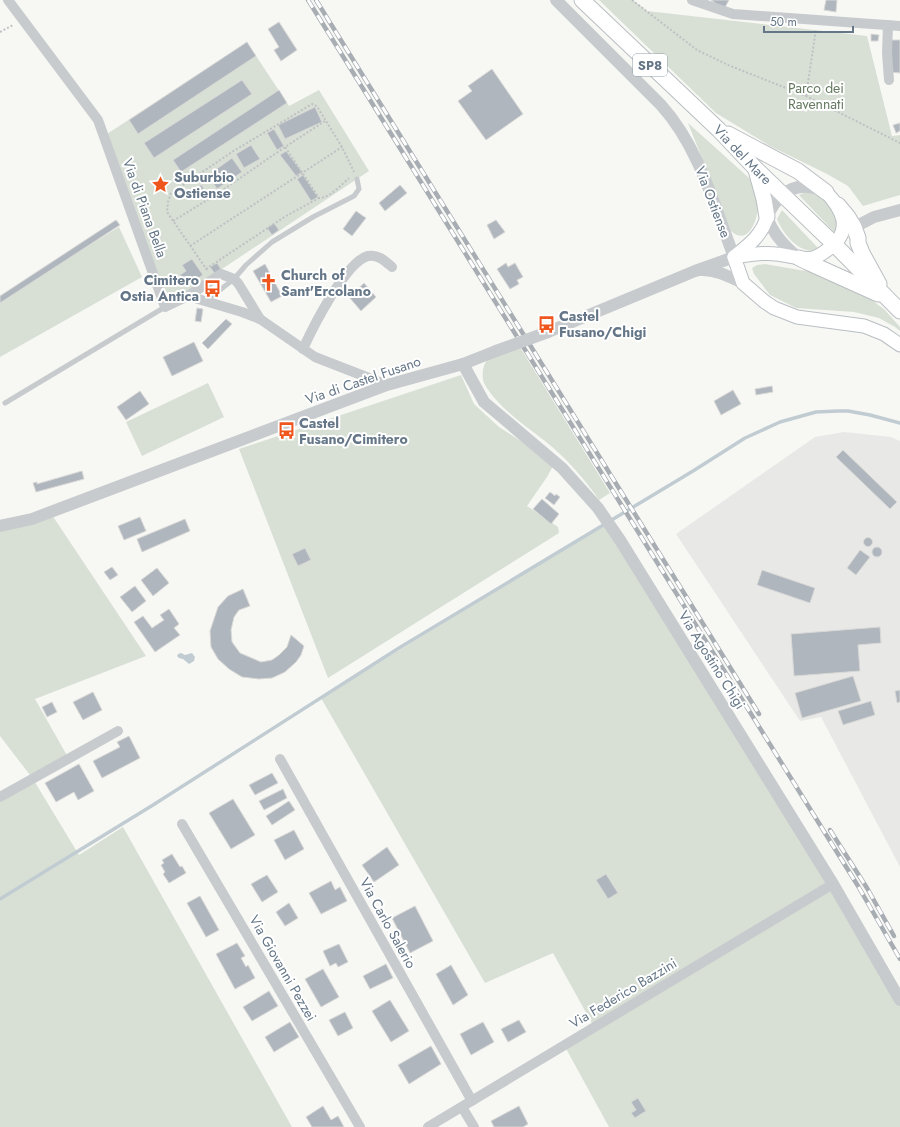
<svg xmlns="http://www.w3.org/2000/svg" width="900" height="1127" font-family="Jost,sans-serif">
<rect width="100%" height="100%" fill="#f7f8f4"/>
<!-- built -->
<path fill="#e8e9e7" d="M844 432 891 437 900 441V867L821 717 800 721 676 534 815 437Z"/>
<!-- green -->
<g fill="#d8e0d5">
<path d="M599 0H633L647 11 867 36 892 136 900 135V195L863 206 848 186 827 174 770 146 716 113Z"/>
<path d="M247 42 289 106 319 90 369 171 165 307 132 214 134 206 107 134Z"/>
<path d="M688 123 749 178C752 181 756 184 757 188 763 203 753 251 731 231Z"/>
<path d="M808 191C820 196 836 207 837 221 838 225 837 230 836 234L799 195Z"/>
<path d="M782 210 819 249C801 257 783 234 777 219Z"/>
<path d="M119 227 142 277 0 357V300Z"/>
<path d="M765 264 823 274 857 289 885 310 900 327V331L895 327 879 318 854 312 796 308 770 295 754 274 752 268 757 265Z"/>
<path d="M518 344 610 493 599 500C584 478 566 458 545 441 524 425 499 408 485 385 481 379 482 365 488 359 493 354 511 348 518 344Z"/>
<path d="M461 375 474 404 499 427 533 449 553 466 547 477 527 506 558 527 559 533 328 678 239 449Z"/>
<path d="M208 383 224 417 142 456 126 422Z"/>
<path d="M50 512 146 656 35 699 69 759 33 779 79 855 123 827 292 1127H0V797L33 779 0 736V526Z"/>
<path d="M613 519 620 540 900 1000V1127H609L564 1045 594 1027 553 953 485 983 321 698Z"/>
</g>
<!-- water -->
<path fill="#c1ccd2" d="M181 653 185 655 192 653 195 657 194 661 189 664 183 659 179 658 177 656 178 654Z"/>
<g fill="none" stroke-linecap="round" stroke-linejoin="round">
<!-- stream -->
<path stroke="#c1ccd2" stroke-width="3.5" d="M0 899 153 805 399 648 693 471 745 438 780 422 816 412 838 411H848L870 415 900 423"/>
</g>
<!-- building -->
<g fill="#afb6bd" stroke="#d9d9d7">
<path d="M711 0H729L724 9Z"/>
<path d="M826 0H837L836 12 824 10Z"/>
<path d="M279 22 297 50 281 61 274 50 279 47 268 29Z"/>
<path d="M871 34 879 35 878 41H871Z"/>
<path d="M891 40H900V73L890 72Z"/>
<path d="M247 42 256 56 138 134 129 120Z"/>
<path d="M492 69 523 114 486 140 458 101 472 91 468 86Z"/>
<path d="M242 80 252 94 154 158 144 143Z"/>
<path d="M279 90 287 103 181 172 173 160Z"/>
<path d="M315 107 322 122 285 139 278 125Z"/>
<path d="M900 123V131L896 133 893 125Z"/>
<path d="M274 129 284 146 277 150 267 133Z"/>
<path d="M251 145 260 159 244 168 236 154Z"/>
<path d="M286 151 302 172 296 176 280 155Z"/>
<path d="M232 158 242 172 217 189 208 175Z"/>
<path d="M303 175 318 197 311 201 297 179Z"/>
<path d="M202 185 206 194 197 198 193 189Z"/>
<path d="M400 185 407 193 385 211 379 203Z"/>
<path d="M356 211 366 218 352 236 343 229Z"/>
<path d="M116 220 120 225 0 303V296Z"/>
<path d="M496 220 505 232 494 239 487 225Z"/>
<path d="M274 223 279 230 272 235 267 228Z"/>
<path d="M192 259 203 275 186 286 180 275 186 271 182 265Z"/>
<path d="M217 263 223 272 217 277 210 267Z"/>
<path d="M506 263 508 267 515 263 523 277 517 280 519 284 510 289 497 269Z"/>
<path d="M265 264 282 296 271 302 253 271Z"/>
<path d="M364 283 376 297 361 311 349 297Z"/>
<path d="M197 308 203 309 201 322 195 321Z"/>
<path d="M226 319 232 324 208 349 202 343Z"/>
<path d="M194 342 203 361 172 376 163 357Z"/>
<path d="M772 386 773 392 756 395 755 389Z"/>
<path d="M733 390 741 404 721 415 714 401Z"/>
<path d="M140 391 149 404 126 420 117 407Z"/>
<path d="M843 450 897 502 890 509 836 457Z"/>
<path d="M82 471 84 479 36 492 33 483 37 482V484Z"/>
<path d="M550 492 555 496 556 494 560 497 554 505 545 498Z"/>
<path d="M542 499 559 514 551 524 533 509Z"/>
<path d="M140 517 146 531 124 540 118 526Z"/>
<path d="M185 519 190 531 142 552 137 539Z"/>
<circle cx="868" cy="542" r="4.5"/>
<circle cx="877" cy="552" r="5"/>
<path d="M305 548 311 560 298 566 292 554Z"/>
<path d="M860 550 870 557 856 575 847 568Z"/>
<path d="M112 567 118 575 110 580 104 572Z"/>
<path d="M157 568 169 583 153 596 141 580Z"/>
<path d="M762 570 815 588 810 603 757 585Z"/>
<path d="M135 586 146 601 132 612 120 597Z"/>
<path d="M243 589 250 606 239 610 234 617 231 630 232 642 240 653 261 662 272 660 279 655 287 647 291 635 304 646 301 655 296 662 285 672 272 678 259 679 242 677 229 669 218 659 211 647 210 631 218 607 228 596Z"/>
<path d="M169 609 179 624 174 628 180 635 155 652 134 622 143 616 152 628 164 620 160 615Z"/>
<path d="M880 627 881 643 858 645 860 671 794 676 791 634Z"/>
<path d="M853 676 861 701 802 718 795 693Z"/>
<path d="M900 690V702L897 703 895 691Z"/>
<path d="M93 692 102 710 83 720 73 702Z"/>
<path d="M871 701 875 715 843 725 838 711Z"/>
<path d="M52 702 57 712 47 717 42 707Z"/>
<path d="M129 736 140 758 102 778 93 761 120 747 117 742Z"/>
<path d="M79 764 94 791 78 800 74 792 56 802 45 783Z"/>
<path d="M272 773 278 783 255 795 249 785Z"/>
<path d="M283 789 287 798 264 810 259 801Z"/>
<path d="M233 799 255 835 231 849 209 813Z"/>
<path d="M289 801 295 810 272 825 266 816Z"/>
<path d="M294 830 304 849 285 860 274 840Z"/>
<path d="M387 847 399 865 374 882 362 865Z"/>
<path d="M172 854 180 867 182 866 186 873 169 883 163 874 165 872 161 865 164 863 162 860Z"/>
<path d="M606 874 618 893 608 899 596 880Z"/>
<path d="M267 875 278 892 262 902 251 884Z"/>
<path d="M331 881 335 890 340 887 347 901 321 914 309 893Z"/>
<path d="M200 896 219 930 206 937 187 903Z"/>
<path d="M289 903 298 918 285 926 276 912Z"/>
<path d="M415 906 433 941 410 953 392 918Z"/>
<path d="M237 943 245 956 241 958 246 967 248 965 255 978 235 989 216 954Z"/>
<path d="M339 944 348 962 338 967 336 963 330 966 323 951Z"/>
<path d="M386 964 393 978 370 989 363 976Z"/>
<path d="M451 965 468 995 453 1005 436 974Z"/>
<path d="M323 969 339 997 321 1007 305 979Z"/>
<path d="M269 991 278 1006 252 1021 243 1007Z"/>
<path d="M390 1000 409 1031 391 1042 372 1011Z"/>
<path d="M345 1012 353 1028 338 1036 329 1020Z"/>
<path d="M519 1020 526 1032 508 1042 501 1029Z"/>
<path d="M290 1022 299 1037 274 1052 265 1037Z"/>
<path d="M483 1022 494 1042 471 1055 460 1034Z"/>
<path d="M431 1046 441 1064 409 1084 398 1065Z"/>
<path d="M638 1098 646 1111 635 1118 631 1113 636 1110 631 1102Z"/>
<path d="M323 1106 331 1120 338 1116 344 1127H312L306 1117Z"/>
<path d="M519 1106 528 1124 523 1127H494L491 1121Z"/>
</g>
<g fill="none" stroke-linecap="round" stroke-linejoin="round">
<defs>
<g id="secondary">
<path d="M735 256C749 245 762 235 767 217"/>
<path d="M734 257 743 283 765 302 774 308 797 317 864 326 884 334 900 345"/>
<path d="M734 257C748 255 762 252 776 254 788 255 801 260 813 258 820 256 826 251 831 247 853 229 842 209 826 192"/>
</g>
<g id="primary">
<path id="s1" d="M582 0 719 130 756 169 834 244 900 311"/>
<path d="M728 134 798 171 826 192"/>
<path d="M756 170 764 199 767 217"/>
<path d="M838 205 848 217 854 227 858 238V243L862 253 879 284"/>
<path d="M799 258 807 262 878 294"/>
</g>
</defs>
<!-- secondary casing -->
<use href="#secondary" stroke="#b9bec3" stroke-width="15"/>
<!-- primary casing -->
<use href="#primary" stroke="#babec2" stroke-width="17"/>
<!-- path -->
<g stroke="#bec1c3" stroke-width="2" stroke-dasharray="2 2" stroke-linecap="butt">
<path d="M632 0 697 50 728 65 806 96 900 143"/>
<path d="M0 32 13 25"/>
<path d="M806 96 816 29"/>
<path d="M325 121 285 147 319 198C330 198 342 184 349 178"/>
<path d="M173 221 217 194 285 147"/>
<path d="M190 246 342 147"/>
<path d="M206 269 286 216 319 198"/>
<path d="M207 270 167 212 168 202 171 193 232 152 312 104 315 105 318 108 342 147 354 172"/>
</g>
<!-- service -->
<g stroke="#c7cbce" stroke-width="5">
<path d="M209 302 216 293 234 279 246 265 272 242 313 217 354 196 359 189 357 179"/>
<path d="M5 403 165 307"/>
</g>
<!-- minor -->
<g stroke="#c7cbce" stroke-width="10">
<path d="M8 0 98 120 165 307 188 296 221 274 234 279 238 283 260 319"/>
<path d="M692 0 733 14 900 26"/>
<path d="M888 25 887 53 889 80"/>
<path d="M188 296 242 312 260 319 315 357 387 385"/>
<path d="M303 349C312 329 346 261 368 256 378 254 385 261 392 267"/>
<path d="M280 759 472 1101"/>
<path d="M0 797 118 731"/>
<path d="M182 824 360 1127"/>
<path d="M462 1107 474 1127"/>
<path d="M428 1127 833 884"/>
</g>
<!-- tertiary -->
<g stroke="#c7cbce" stroke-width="12">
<path d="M847 231 874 217 900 210"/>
<path d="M799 258C785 247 773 234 767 217 778 193 795 180 821 190"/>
<path d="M700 270C715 269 730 277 743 283"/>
<path d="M548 332 695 271 734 257C714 205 699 147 661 105L556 0"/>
<path d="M463 364 484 402 562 468 598 508 620 540 833 884 900 1000"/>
<path d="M0 526 32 519 387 385 463 364 496 351"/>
</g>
<!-- secondary -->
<use href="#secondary" stroke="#fff" stroke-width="13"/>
<!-- primary -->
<use href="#primary" stroke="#fff" stroke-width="15"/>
<defs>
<g id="rail">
<path d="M308 0 807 804 858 886 900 959"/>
<path d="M316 0 759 714"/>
<path d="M830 830 867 888 894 936"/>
</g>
</defs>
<!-- rail casing -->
<use href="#rail" stroke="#a7adb3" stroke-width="4.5"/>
<!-- rail -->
<use href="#rail" stroke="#fff" stroke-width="3" stroke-dasharray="9" stroke-linecap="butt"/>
<!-- tertiary-bridge -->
<path stroke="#c7cbce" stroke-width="12" d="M496 351 548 332"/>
</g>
<!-- icons -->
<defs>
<symbol id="sight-bare" viewBox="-9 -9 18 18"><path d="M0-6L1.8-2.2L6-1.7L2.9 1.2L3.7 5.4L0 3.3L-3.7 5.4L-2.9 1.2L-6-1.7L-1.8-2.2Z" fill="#ef561d" stroke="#fff" stroke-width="2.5" paint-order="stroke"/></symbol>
<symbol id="church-bare" viewBox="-9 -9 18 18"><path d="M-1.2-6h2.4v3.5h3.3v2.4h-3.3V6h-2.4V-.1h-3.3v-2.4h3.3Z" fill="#ef561d" stroke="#fff" stroke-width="2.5" paint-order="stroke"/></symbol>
<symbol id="bus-bare" viewBox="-9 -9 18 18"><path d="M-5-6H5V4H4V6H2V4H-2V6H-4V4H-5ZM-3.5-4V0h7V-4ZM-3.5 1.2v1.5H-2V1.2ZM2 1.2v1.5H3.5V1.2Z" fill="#ef561d" stroke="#fff" stroke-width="2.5" paint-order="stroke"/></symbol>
</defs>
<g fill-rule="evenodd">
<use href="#sight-bare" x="148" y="172" width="25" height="25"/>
<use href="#church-bare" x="256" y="270" width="25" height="25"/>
<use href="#bus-bare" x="200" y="276" width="25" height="25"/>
<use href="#bus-bare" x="534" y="312" width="25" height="25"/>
<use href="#bus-bare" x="274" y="418" width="25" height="25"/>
</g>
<g text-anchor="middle" stroke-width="4" stroke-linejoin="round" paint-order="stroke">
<!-- shield labels -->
<rect fill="#fff" stroke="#929fab" stroke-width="1" x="633" y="54" width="34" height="22" rx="3"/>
<g font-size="13" font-weight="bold" fill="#647687">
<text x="650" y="70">SP8</text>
</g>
<!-- park labels -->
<g font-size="14" fill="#647960" stroke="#fff">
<text x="816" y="93">Parco dei<tspan x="816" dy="16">Ravennati</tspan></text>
</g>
<!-- street labels -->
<g font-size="14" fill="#647687" stroke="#fff">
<text dy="5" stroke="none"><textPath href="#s1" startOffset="223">Via del Mare</textPath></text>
<text transform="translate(713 202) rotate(69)" y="5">Via Ostiense</text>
<text transform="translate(145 208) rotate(70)" y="5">Via di Piana Bella</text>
<text transform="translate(363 380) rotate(-19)" y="5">Via di Castel Fusano</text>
<text transform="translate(712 660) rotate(58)" y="5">Via Agostino Chigi</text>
<text transform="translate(388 923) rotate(61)" y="5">Via Carlo Salerio</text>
<text transform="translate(283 968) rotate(60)" y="5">Via Giovanni Pezzei</text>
<text transform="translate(623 993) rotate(-31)" y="5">Via Federico Bazzini</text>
</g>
<!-- poi labels -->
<g font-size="14" font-weight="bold" fill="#647687" stroke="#fff" text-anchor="start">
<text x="174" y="182">Suburbio<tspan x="174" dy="16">Ostiense</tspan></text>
<text x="281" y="280">Church of<tspan x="281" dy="16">Sant'Ercolano</tspan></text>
<text x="199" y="285" text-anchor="end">Cimitero<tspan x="199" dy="16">Ostia Antica</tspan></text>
<text x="559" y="321">Castel<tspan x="559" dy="16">Fusano/Chigi</tspan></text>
<text x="299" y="428">Castel<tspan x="299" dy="16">Fusano/Cimitero</tspan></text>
</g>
</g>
<!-- scale -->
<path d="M764 26v6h89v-6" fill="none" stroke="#647687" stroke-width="2"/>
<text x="770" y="26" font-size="12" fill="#647687" stroke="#ffffff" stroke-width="3" paint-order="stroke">50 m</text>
</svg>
